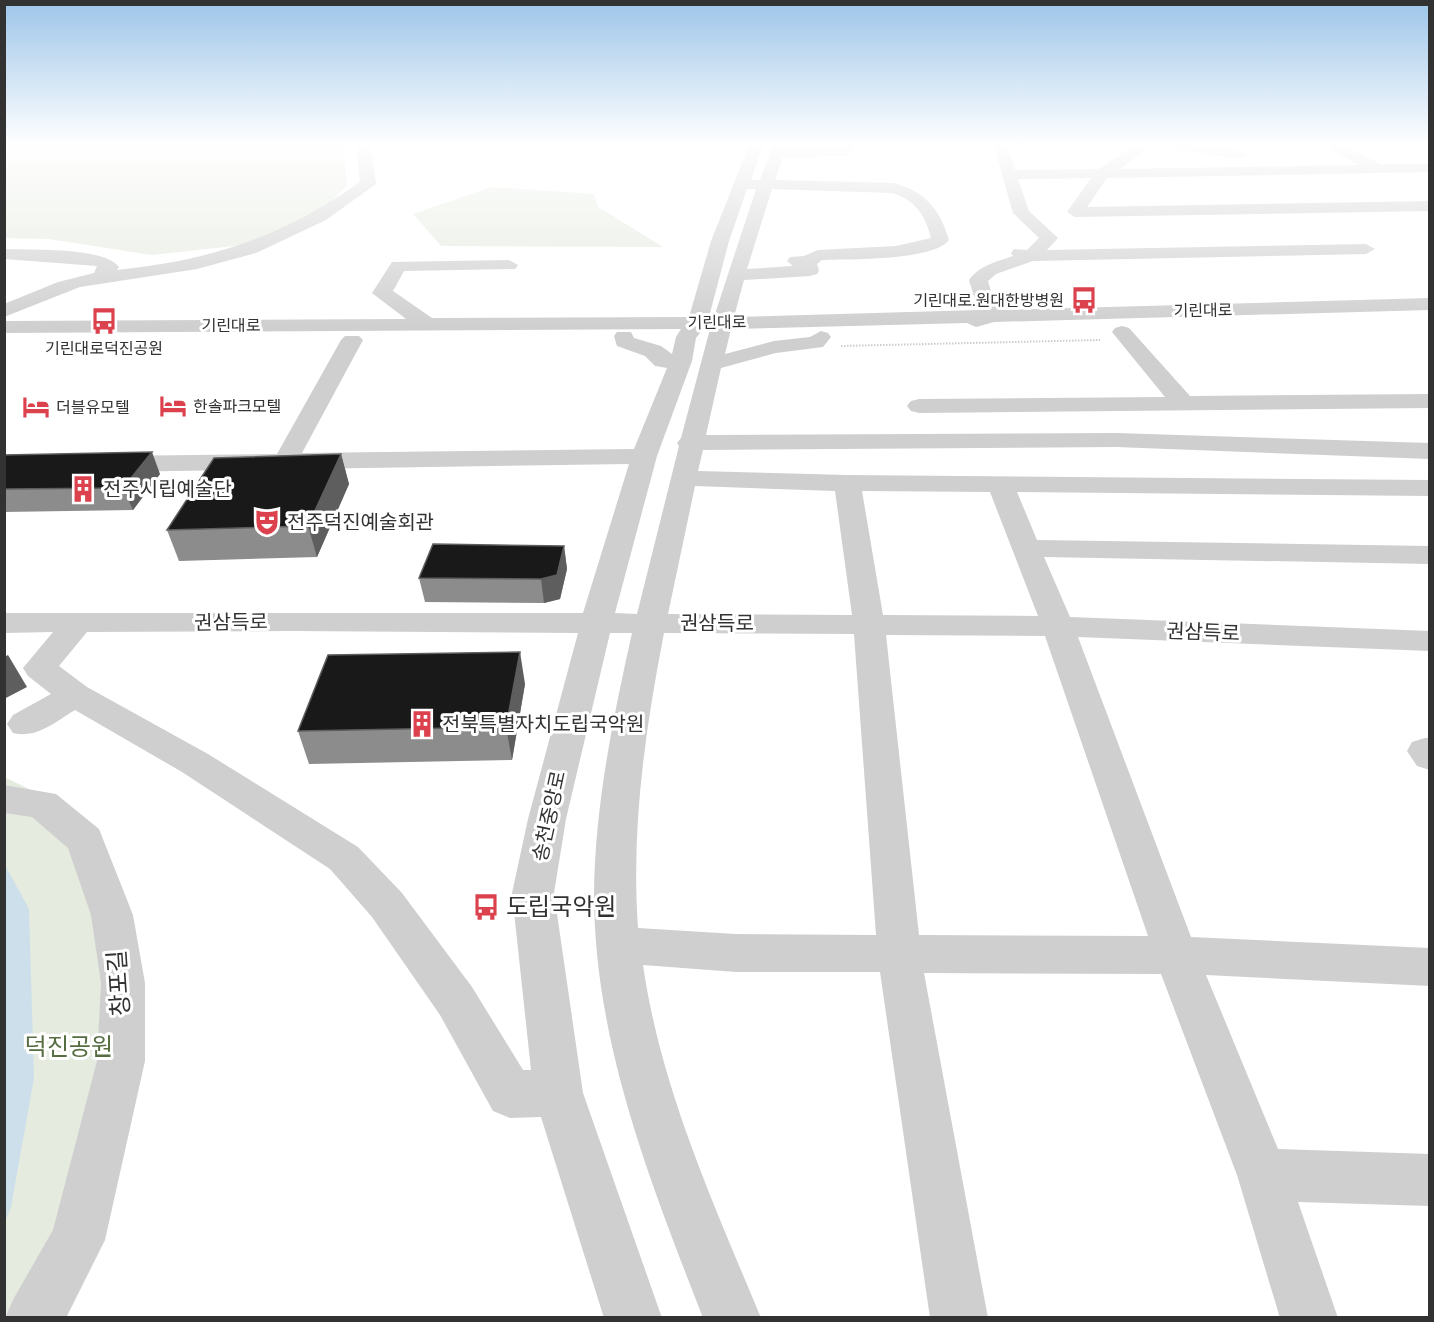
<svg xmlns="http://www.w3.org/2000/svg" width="1434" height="1322" font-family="'Archivo Narrow','Noto Sans KR',sans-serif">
<rect width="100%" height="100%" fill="#fff"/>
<!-- green -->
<g fill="#e5ebdf">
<path d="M5 143H343L347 186 319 213 261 243 152 255 48 239 5 238Z"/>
<path d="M492 187 594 194 598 207 663 247 441 246 413 214Z"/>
<path d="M4 777 54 801 131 953 50 1317H5Z"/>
</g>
<!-- water -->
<path fill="#cddfea" d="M5 865 29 909 34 1078 11 1207 5 1222Z"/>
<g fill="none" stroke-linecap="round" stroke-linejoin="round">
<!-- path -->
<path stroke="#ccc" stroke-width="2" stroke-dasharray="1.5 1.5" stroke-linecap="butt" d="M841 346 1100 340"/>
<!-- minor -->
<g fill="#cfcfcf" fill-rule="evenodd">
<path d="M356 143H370L376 184 326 220 256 253 197 269 80 287 4 317V304L58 282 94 273 97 266 4 259V249C30 250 105 247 119 267L117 270C212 260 282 237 360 182Z"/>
<path d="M750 143H764L751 180H760L774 143H788L786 149 838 148V143H852V152L845 156 783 157 775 180 893 183C925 191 940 209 949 240 933 261 848 259 822 260L817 264 819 270 817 274 810 276 744 280 734 317 978 310 969 280C980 265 996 262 1013 256L1011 253 1014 249 1027 250 1039 238 1013 213 993 143H1007L1015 170 1099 169 1138 143H1180L1240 151 1247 155 1240 159 1152 145 1120 169 1359 165 1318 143H1336L1381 164H1430V172L1107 178 1087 207 1430 201V211L1075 217 1067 212 1091 178 1018 179 1029 211 1058 238 1047 250 1366 244 1375 249 1366 254 1033 261 996 274 988 281 995 305 1000 310 1430 298V310L994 322 976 327 967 323 731 329 725 354 774 341 810 337 821 331 828 333 831 337 823 347 776 353 721 368 706 435 1116 433 1430 443V459L1116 447 703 450 698 471 847 475 1430 480V496L1017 492 1037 540 1430 546V564L1044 557 1070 617 1430 631V651L1078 637 1191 937 1430 948V986L1206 975 1278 1149 1430 1154V1206L1298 1202 1338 1318H1280L1237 1175 1161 974 924 973 988 1318H930L880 972H736L643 965C661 1089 713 1202 761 1318H703C650 1181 594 1042 594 893 595 805 613 718 632 633H610L566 819 554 893 583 1093 662 1318H604L541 1117 510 1118 493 1111 440 1015 372 917 330 869 182 772 75 710C55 722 36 739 13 733L7 724 13 715 51 694 28 676 23 668 53 632 4 633V613H583L629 464 111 472 102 469 98 464 102 459 111 456 277 454 341 340 345 336H359L363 340 302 453 634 449 667 368 655 366 645 356 617 346 614 336 617 332H631L634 338 661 346 672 354 676 337 681 329 4 333V321L406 319 372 293 392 262 509 260 518 265 515 269 404 271 393 291 432 318 689 317 711 241ZM747 189H756L714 317H709L729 241ZM772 189 892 193C915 200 925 214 931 238L896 246 818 250 804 256 790 257 787 261 793 266 747 269ZM703 329H710L681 438 677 443 679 446 637 614 615 613 657 456 692 361 696 338ZM695 486 835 491 852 615 668 614ZM862 491 990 492 1038 616 883 615ZM292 631 578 633 528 819 512 893 531 1070H523L472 987 402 893 358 847 208 754 87 687 59 666 87 632ZM664 633 854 634 876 935 736 934 638 928C631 828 645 731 664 633ZM886 635 1045 636 1148 936 919 935Z"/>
<path d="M1122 326 1129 328 1190 396 1430 394V408L919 413 911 411 907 406 911 401 919 399 1165 397 1112 332 1115 328Z"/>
<path d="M1425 738H1430V770L1417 766 1407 751 1412 742Z"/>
<path d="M4 785 56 794 99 829 133 915 145 983V1061L105 1240 66 1318H5L14 1298 53 1230 97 1061 101 983 91 915 68 848 32 817 4 813Z"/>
</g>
</g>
<!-- wall -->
<g fill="#8c8c8c">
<path d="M341 454 349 484 317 557 179 561 167 530Z"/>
<path d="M4 455 160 474 133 510 4 512Z"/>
<path d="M564 546 567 569 560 599 544 603 425 602 419 578Z"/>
<path d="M525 684 512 760 309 764 298 731Z"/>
</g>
<!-- shaded-wall -->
<g fill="#5e5e5e">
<path d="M152 452 160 474 133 510 123 488Z"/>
<path d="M341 454 349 484 317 557 308 526Z"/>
<path d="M564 546 567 569 560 599 544 603 541 579Z"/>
<path d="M520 652 525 684 512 760 506 727Z"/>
<path d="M8 655 27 687 4 699V657Z"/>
</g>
<!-- building -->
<g fill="#191919" stroke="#5e5e5e" stroke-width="1.5">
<path d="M152 452 123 488 4 489V455Z"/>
<path d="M341 454 308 526 167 530 214 458Z"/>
<path d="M433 544 564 546 557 575 541 579 419 578Z"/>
<path d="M520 652 506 727 298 731 328 655Z"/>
</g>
<!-- sky -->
<linearGradient id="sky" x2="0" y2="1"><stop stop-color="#9dc5e9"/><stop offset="0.44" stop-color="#fff"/><stop offset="1" stop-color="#fff" stop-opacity="0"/></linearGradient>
<rect width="1434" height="328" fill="url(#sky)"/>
<!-- icons -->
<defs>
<symbol id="bus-bare" viewBox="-9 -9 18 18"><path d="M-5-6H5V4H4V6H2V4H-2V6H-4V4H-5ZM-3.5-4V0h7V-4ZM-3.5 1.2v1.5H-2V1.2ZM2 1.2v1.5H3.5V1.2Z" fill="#dc424d" stroke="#fff" stroke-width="2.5" paint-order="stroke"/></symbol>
<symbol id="hotel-bare" viewBox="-9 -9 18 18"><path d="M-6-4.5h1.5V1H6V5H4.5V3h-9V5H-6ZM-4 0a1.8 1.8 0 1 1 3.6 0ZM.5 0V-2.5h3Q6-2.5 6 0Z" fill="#dc424d" stroke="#fff" stroke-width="2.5" paint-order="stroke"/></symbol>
<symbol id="building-bare" viewBox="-9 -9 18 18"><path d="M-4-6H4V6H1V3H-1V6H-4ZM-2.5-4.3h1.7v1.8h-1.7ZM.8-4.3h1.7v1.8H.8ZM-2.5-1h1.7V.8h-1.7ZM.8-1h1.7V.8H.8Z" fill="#dc424d" stroke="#fff" stroke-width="2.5" paint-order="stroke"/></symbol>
<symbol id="theatre-bare" viewBox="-9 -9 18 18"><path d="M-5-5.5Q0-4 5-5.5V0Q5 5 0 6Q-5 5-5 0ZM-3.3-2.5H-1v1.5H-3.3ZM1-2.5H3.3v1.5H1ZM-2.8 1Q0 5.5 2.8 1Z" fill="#dc424d" stroke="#fff" stroke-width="2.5" paint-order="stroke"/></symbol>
</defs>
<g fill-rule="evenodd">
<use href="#bus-bare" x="1065" y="281" width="38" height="38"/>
<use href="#bus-bare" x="85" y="302" width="38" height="38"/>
<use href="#hotel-bare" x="154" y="387" width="38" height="38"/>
<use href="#hotel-bare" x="17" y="388" width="38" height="38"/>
<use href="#building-bare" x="64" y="470" width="38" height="38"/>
<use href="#theatre-bare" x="248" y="503" width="38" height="38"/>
<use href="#building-bare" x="403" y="705" width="38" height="38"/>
<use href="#bus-bare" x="467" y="888" width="38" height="38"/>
</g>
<g text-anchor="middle" stroke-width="6" stroke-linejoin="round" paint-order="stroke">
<!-- far-poi labels -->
<g font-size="16" fill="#323232" stroke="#fff" text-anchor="start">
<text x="1064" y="306" text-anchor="end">기린대로.원대한방병원</text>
<text x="104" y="354" text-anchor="middle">기린대로덕진공원</text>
<text x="193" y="412">한솔파크모텔</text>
<text x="56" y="413">더블유모텔</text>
</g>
<!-- far-street labels -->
<g font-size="16" fill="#323232" stroke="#fff">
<text transform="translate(1203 310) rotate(-1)" y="6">기린대로</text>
<text transform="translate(717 322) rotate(-1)" y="6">기린대로</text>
<text x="231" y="331">기린대로</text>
</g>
<!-- poi labels -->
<g font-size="20" fill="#323232" stroke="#fff" text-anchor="start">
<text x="103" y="496">전주시립예술단</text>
<text x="287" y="529">전주덕진예술회관</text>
<text x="442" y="731">전북특별자치도립국악원</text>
</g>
<!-- street labels -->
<g font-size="20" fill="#323232" stroke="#fff">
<text transform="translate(231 622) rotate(-1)" y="7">권삼득로</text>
<text x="717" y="630">권삼득로</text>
<text transform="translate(1203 632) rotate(2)" y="7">권삼득로</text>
<text transform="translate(549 816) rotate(-78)" y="7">송천중앙로</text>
</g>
<!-- near-poi labels -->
<g font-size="24" fill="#323232" stroke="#fff" text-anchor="start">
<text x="506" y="915">도립국악원</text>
</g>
<!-- near-street labels -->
<g font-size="24" fill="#323232" stroke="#fff">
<text transform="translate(119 983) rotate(-94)" y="8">창포길</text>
</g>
<!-- near-park labels -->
<g font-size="24" fill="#566d41" stroke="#fff">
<text x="69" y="1055">덕진공원</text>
</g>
</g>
<!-- border -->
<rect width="1434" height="1322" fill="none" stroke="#323232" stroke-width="12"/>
</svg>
